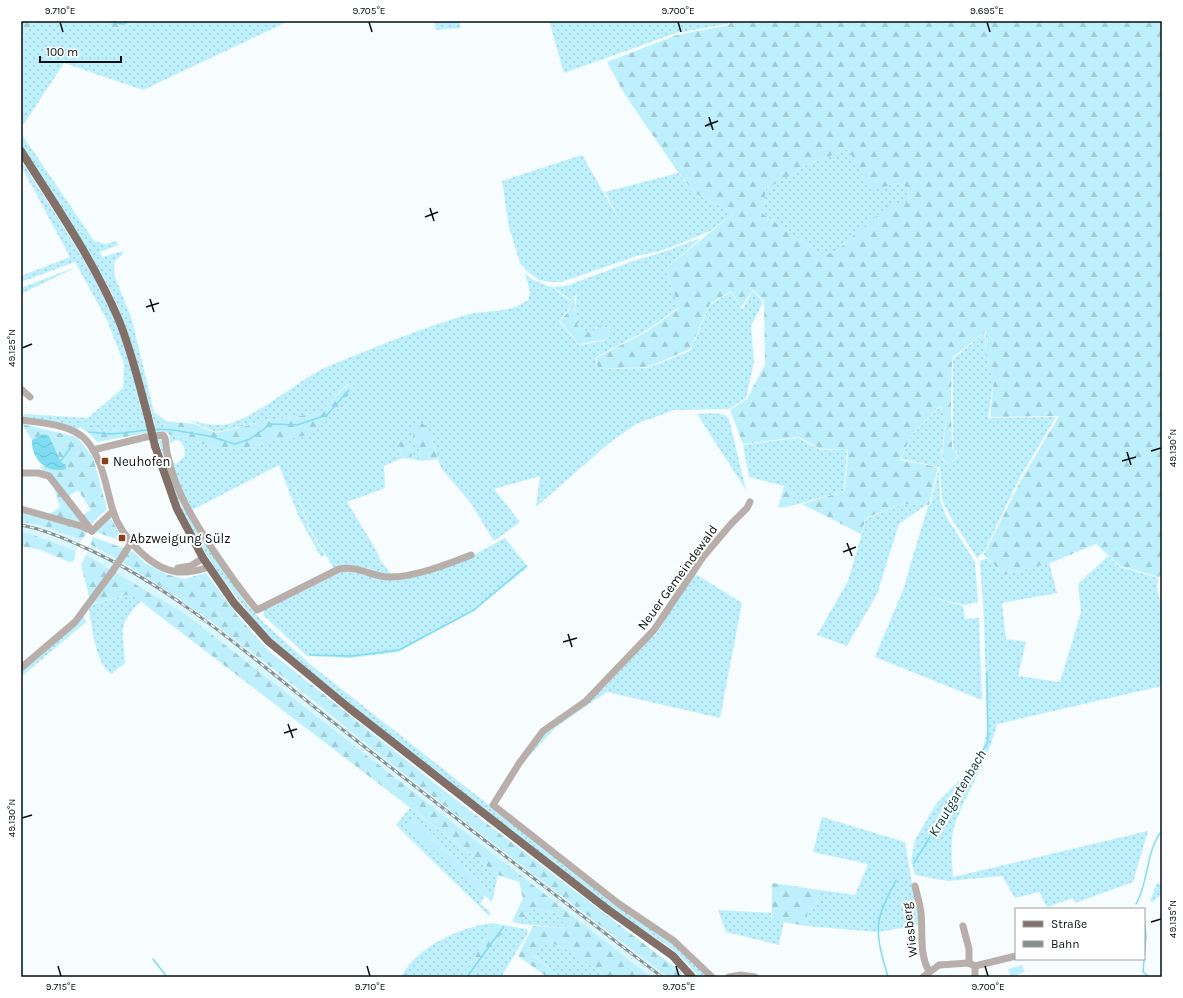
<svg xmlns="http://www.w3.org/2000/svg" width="1183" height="998" font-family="Karla,sans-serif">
<defs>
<pattern id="grass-dots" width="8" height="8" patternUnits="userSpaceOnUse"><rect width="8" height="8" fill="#bdf0fc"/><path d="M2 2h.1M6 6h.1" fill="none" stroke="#a1cdd7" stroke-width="1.8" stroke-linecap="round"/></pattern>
<pattern id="forest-firs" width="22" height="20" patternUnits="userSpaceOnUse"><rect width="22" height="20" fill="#bdf0fc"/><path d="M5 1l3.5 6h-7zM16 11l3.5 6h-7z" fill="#a1cdd7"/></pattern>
<pattern id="water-waves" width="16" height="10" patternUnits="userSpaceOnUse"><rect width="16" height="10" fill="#7fdcf1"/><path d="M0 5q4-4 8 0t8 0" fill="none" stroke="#6cbcce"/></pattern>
</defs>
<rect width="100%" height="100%" fill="#f7fcfe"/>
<!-- built -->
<g fill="#d9f7fe">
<path d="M21 522 39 525 82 540 76 551 33 535 21 532Z"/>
<path d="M90 544 149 579 234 639 429 794 668 977H651L184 613 86 555Z"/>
</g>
<!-- grass -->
<g fill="url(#grass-dots)">
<path d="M34 21H92L122 30 137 21H289L143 90 64 63 24 124H21V40Z"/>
<path d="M434 21H459L461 28 436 30Z"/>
<path d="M549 21H728V24L676 33 564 73Z"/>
<path d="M21 133 94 241 105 244 117 241 118 245 100 252 102 257 123 251V254L114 262V274L132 320 154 412 166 421 164 431 141 434 137 427 100 431 86 422 79 427 81 428 77 429 21 417 25 414 88 418 123 388 124 364 107 320 75 262 21 282V276L70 257 21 166V160C53 212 89 262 114 318 129 352 136 390 146 426L155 424C138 370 125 302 89 256L21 147Z"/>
<path d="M848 149 871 189 898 183 909 188 908 202 889 206 834 253 821 254 763 214 766 188 809 164Z"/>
<path d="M582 155 621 223 605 192 678 173 696 194 734 213 712 230 684 242 660 251 637 256 561 282H550L539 280 528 272 520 263 509 227 502 181Z"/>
<path d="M701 238 665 269 679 307 647 330 602 354 598 353 601 354 595 358 598 369 593 367 598 369 648 368 690 351 710 305 731 292 742 309 753 291 763 302 751 326 754 362 746 398 729 409 674 410 636 424 608 444 536 507 540 476 494 489 520 522 494 541 470 502 441 468 432 440 414 439 419 445 420 461 412 459 411 447 398 440 402 458 384 466 385 488 347 502 375 548 381 561 391 574C367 571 360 561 335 570L311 531 285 462 310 531 325 555 321 557 299 517 279 465 190 511 184 500 172 461 176 464 184 457 185 449 180 441 176 440 170 443V435L215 447 246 449 272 440 298 437 354 389 347 384 320 413 271 420 216 432 188 420C197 422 208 425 217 425 247 427 299 378 329 366 373 348 417 330 462 316 487 308 505 316 528 300L530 292 525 273 533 280 551 287 569 300V310L559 321 579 345 605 341 611 328 597 326 593 333 580 330 574 316 577 295 570 299 552 287 566 286 633 261 660 253Z"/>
<path d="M76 267 21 294V288Z"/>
<path d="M985 332V353L994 379 988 418 1056 417 1019 479 984 552 977 558 950 516 942 500 940 467 901 459 911 436 940 407 946 419 941 456 947 465 959 456 953 448V359Z"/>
<path d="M715 413 725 415 729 419 746 490 697 414Z"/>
<path d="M798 438 821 450H847L844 491 791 506 794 495 784 486 749 477 743 445Z"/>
<path d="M158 439H161L173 483 182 506 245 602 262 621 311 665 490 806 689 957 707 977H699L688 964 667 945 624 918 384 733 265 634 218 573 185 519 169 476Z"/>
<path d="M939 468 940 500 946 516 975 562 978 602 964 605 927 596 963 606 965 619 979 618 982 700 875 657 903 590 928 506H930Z"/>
<path d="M902 504 926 505 899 524 877 594 847 646 817 635 848 581 866 519Z"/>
<path d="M505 538 528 567 474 610 398 652 350 658 307 656 263 615 264 610 345 570 391 580 472 556Z"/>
<path d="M1108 556 1120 567 1158 578 1157 589 1162 608V686L997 724C988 762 966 791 954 827 950 842 952 861 953 877L1148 831 1133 882 1075 903 1073 898 1047 907 1039 892 1015 898 1002 876 948 881 915 875 911 861 915 840 936 804 972 768 983 750 987 731 984 619 980 561 987 558 1004 575 1049 563 1057 593 1002 603 1006 639 1026 642 1018 676 1060 682 1081 612 1078 584Z"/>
<path d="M694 573 742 603 720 718 607 692 556 727 530 755 540 736 580 708 603 689 652 636H655Z"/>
<path d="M131 594 141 601C115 628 124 630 125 663L111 674C95 662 93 630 89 611L90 605Z"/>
<path d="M83 614 86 622 21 677V670Z"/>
<path d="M410 808 498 875 492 902 484 886 413 820 408 826 485 895 480 904 490 912 489 916 396 825Z"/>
<path d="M822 817 905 842 919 925 878 932 806 926 808 909 816 908 820 890 855 895 868 864 813 852Z"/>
<path d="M1157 883 1162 884V893L1153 902 1150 901Z"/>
<path d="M534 909 555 913 568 928 521 924 522 919Z"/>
<path d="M718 910 771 913 772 920 784 921 779 945 726 932Z"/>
<path d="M493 923 473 961 461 977H401C416 947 460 927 493 923Z"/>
<path d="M507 926 527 929 528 933 501 977H470Z"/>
<path d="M546 941 572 951 606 977H560L533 955Z"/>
</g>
<!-- forest -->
<g fill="url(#forest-firs)" fill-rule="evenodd">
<path d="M21 21H34L21 39Z"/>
<path d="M92 21H137L122 30Z"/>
<path d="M730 21H1162V570L1159 577 1120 566 1096 544 1053 562 1004 575 984 554 1021 480 1059 416 990 417 994 379 985 353 986 331 952 358 951 406 952 448 958 456 947 465 942 456 946 420 940 406 911 436 900 460 938 467 929 505 902 504 866 518 861 534 802 504 845 491 848 450 821 449 799 437 743 444 730 410 747 399 765 364 764 301 753 290 741 307 731 291 710 304 690 349 648 367 598 369 596 358 648 331 679 308 665 269 734 213 696 194 678 172 625 95 607 62 677 35 729 25ZM848 149 871 190 898 183 909 188 908 202 889 205 834 253 821 254 763 214 766 189 809 164Z"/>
<path d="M575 297 574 316 580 330 593 333 598 326 611 328 605 340 579 344 560 321 570 310 569 300Z"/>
<path d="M347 385 354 389 314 433 298 437 272 440 246 449 215 447 170 435 164 431 166 421 194 424 216 433 271 420 320 413Z"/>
<path d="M86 422 100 431 137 427 141 434 97 442 89 433 78 426Z"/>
<path d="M422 423 428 429 438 459 420 461 419 445 414 439 412 428Z"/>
<path d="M22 424 77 437 93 457 107 509 93 522 82 540 39 525 21 522V511L45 517 60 507 54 488 41 469 42 466 60 471 66 465 61 462 57 452 43 434 32 440ZM78 490 91 510 78 518 69 505V496Z"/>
<path d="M398 440H404L411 447 412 459 402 458Z"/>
<path d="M784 486 794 495 791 506 778 508Z"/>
<path d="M110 517 124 542 96 532Z"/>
<path d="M21 532 33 535 76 551 74 561 69 562 41 550 21 546Z"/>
<path d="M93 537 134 552 145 563 166 574 184 579 206 573 237 615 269 651 455 799 656 953 678 969 684 977H668C575 906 481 835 389 762 293 685 198 603 90 544Z"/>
<path d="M86 555 184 613 651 977H606L572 951 546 941 533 956 560 977H547L518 956 533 926 567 928 555 913 534 909 522 919 521 924 512 922 523 898 519 882 498 875 131 594 91 604 81 565Z"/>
<path d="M413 820 484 886 492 902 407 826Z"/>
<path d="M772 883 820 890 816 908 808 909 806 926 772 920Z"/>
<path d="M493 923 507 926 470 977H461L473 961Z"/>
</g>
<!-- garden -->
<path fill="#bdf0fc" d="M1022 965 1025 972 1011 977 1008 969Z"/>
<!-- water -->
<path fill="url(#water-waves)" d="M43 434 49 436 61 462 66 465V469C46 475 31 458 32 440Z"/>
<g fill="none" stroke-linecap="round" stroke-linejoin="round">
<!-- stream -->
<g stroke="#7fdcf1" stroke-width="1.5">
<path d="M104 21 123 24 130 21"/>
<path d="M21 25 25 21"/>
<path d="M153 429 173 430 209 436 235 444 250 439 271 424 297 425 327 415 349 390"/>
<path d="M88 432 113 434 147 430"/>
<path d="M60 462 73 444"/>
<path d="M310 655 351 656 399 650 474 610 526 566"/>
<path d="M914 863 988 742 987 672"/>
<path d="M1136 904C1149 882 1146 849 1162 831"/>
<path d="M1144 917 1146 937 1143 972 1149 977"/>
<path d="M153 959 167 977"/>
<path d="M467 977 504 926"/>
<path d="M888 977C883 959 876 939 879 921 881 907 890 893 896 880"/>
</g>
<!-- minor -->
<g stroke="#b9afaa" stroke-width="7">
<path d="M21 389 30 397"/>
<path d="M21 420C41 423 72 424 86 440 103 459 106 488 113 511 120 534 148 566 173 571 185 574 197 571 209 567"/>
<path d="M93 450 146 437 163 435 165 438C169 481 190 515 213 550 227 571 241 591 257 610L339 569C358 565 372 577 390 577 415 577 448 564 471 555"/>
<path d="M21 473H38L49 476 92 531"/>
<path d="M21 509 81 526 90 530"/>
<path d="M92 531 113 511"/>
<path d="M178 568 191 566 203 558"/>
<path d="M21 668 75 622 112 572"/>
<path d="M915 886C917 895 920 904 921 913 923 932 919 954 929 971"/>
<path d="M963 926 969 949V963"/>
<path d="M712 977 674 941 619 904 493 805 520 762 543 731 586 701 654 630 703 557 731 524 747 508 750 502"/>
<path d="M729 977 741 975 755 977"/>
<path d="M923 977 939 965 969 963 975 966 1016 956"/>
<path d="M975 977V966"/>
</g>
<!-- major -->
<g stroke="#827068" stroke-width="8">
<path d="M21 151C55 205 92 258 118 318 131 349 139 384 148 417"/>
<path d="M155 446 177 509 203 558 234 603 268 641 349 708 491 819 607 909 673 956 692 977"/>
</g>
<defs>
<path id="rail" d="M21 525C42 529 62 537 81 546 180 589 267 671 352 737 455 818 558 897 662 977"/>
</defs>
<!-- rail casing -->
<use href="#rail" stroke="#878f91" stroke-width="3"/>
<!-- rail -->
<use href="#rail" stroke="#fff" stroke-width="1.5" stroke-dasharray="4.5" stroke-linecap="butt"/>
<!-- minor-bridge -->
<path stroke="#b9afaa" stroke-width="7" d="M112 572 131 543"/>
<!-- major-bridge -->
<path stroke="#827068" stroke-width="8" d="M148 417 155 446"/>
</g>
<!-- ticks -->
<path fill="none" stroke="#050f11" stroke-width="1.5" d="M60 22 63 32M369 22 372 32M678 22 681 32M987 22 990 32M709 117 713 130M705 126 718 121M430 208 434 221M425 217 438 212M150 299 154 312M146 307 159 303M22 348 32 344M1151 451 1161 448M1127 452 1131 465M1122 461 1136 457M847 543 852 556M843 552 856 547M568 634 572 647M563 642 577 638M288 724 293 738M284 733 297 729M22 818 32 815M1151 922 1161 919M58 966 61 976M367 966 370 976M676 966 679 976M985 966 988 976"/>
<!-- markers -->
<g fill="#87411d" stroke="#fff" stroke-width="1.5">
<rect x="101" y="457" width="8" height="8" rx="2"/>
<rect x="118" y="534" width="8" height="8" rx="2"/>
</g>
<g text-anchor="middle" stroke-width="4" stroke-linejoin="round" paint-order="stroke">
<!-- poi labels -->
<g font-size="13" fill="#050f11" stroke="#fff" text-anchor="start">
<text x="113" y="466">Neuhofen</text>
<text x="130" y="543">Abzweigung Sülz</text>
</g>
<!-- street labels -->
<g font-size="13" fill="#050f11" stroke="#fff">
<text transform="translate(677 577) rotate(-54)" y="5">Neuer Gemeindewald</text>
<text transform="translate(909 930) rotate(-97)" y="5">Wiesberg</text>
</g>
<!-- water labels -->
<g font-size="14" font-style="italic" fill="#05343d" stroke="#fff">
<text transform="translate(957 793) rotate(-59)" y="5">Krautgartenbach</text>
</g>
</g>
<!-- border -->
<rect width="1183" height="998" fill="none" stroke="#ffffff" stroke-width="44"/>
<!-- legend -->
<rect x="1015" y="908" width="130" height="52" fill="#ffffff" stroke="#9b9fa0"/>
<rect x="1023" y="921" width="20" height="6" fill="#827068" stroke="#9b9fa0"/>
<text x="1051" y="928" font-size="12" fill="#050f11">Straße</text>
<rect x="1023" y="941" width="20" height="6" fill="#878f91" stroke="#9b9fa0"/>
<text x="1051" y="948" font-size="12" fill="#050f11">Bahn</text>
<!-- scale -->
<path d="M40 56v6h81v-6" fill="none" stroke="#050f11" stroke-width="2"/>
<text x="46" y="56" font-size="12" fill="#050f11" stroke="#ffffff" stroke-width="3" paint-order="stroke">100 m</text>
<rect x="22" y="22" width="1139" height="954" fill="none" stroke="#050f11" stroke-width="1.5"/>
<g font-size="10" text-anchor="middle" fill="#050f11">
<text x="60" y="14">9.710°E</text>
<text x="369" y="14">9.705°E</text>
<text x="678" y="14">9.700°E</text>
<text x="987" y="14">9.695°E</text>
<text transform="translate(11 348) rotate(-90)" y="4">49.125°N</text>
<text transform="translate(1172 448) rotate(-90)" y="4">49.130°N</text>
<text transform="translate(11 818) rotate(-90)" y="4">49.130°N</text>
<text transform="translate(1172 919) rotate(-90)" y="4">49.135°N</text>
<text x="61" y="990">9.715°E</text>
<text x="370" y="990">9.710°E</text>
<text x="679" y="990">9.705°E</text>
<text x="988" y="990">9.700°E</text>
</g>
</svg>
